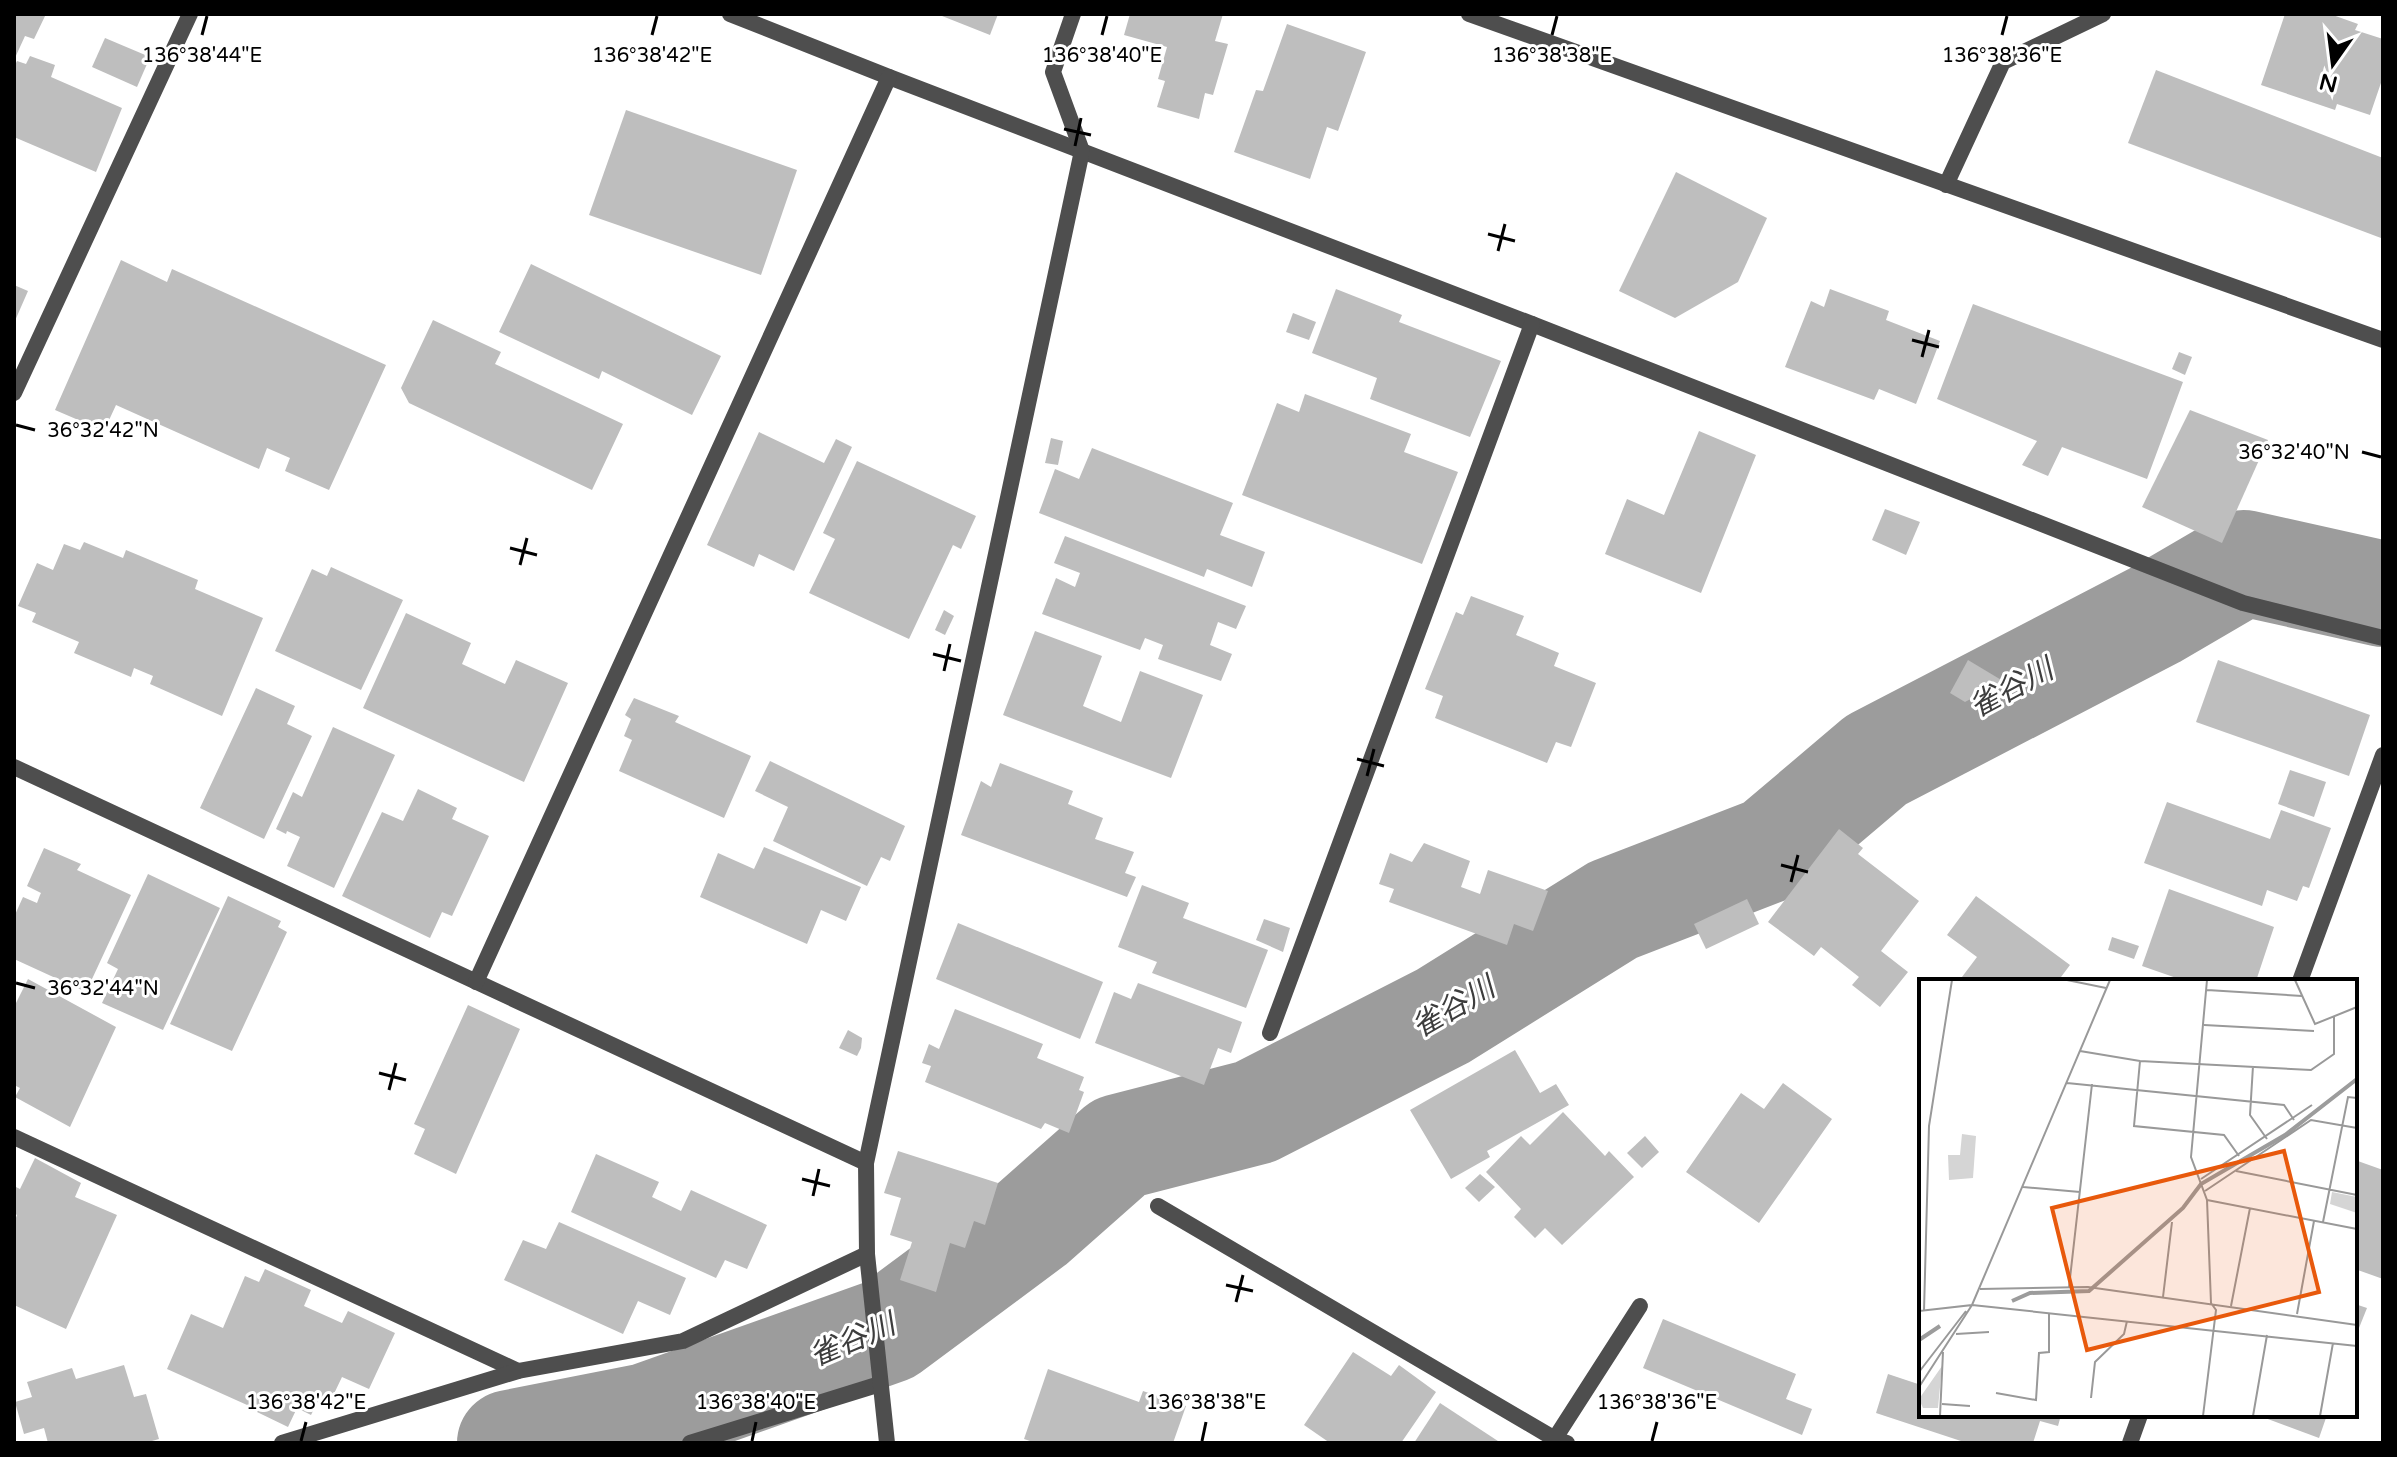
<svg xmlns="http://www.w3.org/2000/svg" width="2397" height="1457" font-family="'Varela Round','Noto Sans JP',sans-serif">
<rect width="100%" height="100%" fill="#fff"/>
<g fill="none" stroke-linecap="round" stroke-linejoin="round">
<!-- river -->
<path stroke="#9c9c9c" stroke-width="106" d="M510 1443 647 1416 889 1330 1033 1223 1119 1147 1255 1112 1443 1016 1613 910 1771 849 1876 760 2155 615 2244 563 2383 594"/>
</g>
<!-- building -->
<g fill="#bebebe">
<path d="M14 14H46L34 39 25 36 14 60Z"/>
<path d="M937 14H998L990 35Z"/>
<path d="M1130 14H1223L1215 41 1228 44 1213 95 1205 93 1199 119 1157 107 1165 81 1158 79 1167 47 1124 35Z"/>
<path d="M2285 14H2330L2358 24 2355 30 2383 39V77L2370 115 2337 104 2335 110 2261 85Z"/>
<path d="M1287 24 1366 52 1338 131 1327 127 1310 179 1234 152 1256 90 1263 91Z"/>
<path d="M105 38 150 57 137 87 92 67Z"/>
<path d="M30 56 55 65 51 77 122 108 96 172 14 137V67L17 61 26 64Z"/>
<path d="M2156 70 2383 158V232L2381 238 2128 143Z"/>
<path d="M626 110 797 170 761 275 589 215Z"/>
<path d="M1676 172 1767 218 1738 282 1675 318 1619 291Z"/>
<path d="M121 260 167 282 172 269 386 365 329 490 285 471 290 458 267 448 259 469 116 405 104 431 55 410Z"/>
<path d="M531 264 721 356 692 415 602 371 599 379 499 332Z"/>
<path d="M14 285 28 291 14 323Z"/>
<path d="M1336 289 1402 315 1399 322 1501 361 1470 437 1370 399 1377 378 1312 353Z"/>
<path d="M1830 289 1889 311 1886 320 1940 341 1916 404 1879 389 1874 400 1785 367 1811 301 1824 307Z"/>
<path d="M1973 304 2183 382 2147 479 2062 447 2048 476 2022 465 2037 441 1937 399Z"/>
<path d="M1293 313 1316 322 1309 340 1286 332Z"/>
<path d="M433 320 501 352 495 364 623 424 592 490 409 403 401 388Z"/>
<path d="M2179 352 2192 357 2185 375 2172 369Z"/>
<path d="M1305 394 1411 434 1404 452 1458 472 1422 564 1242 495 1277 403 1299 412Z"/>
<path d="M2190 410 2268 440 2222 543 2142 507Z"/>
<path d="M1699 431 1756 455 1701 593 1605 554 1627 499 1664 515Z"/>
<path d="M759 432 824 463 836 439 852 447 794 571 759 554 754 567 707 545Z"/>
<path d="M1051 438 1063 441 1058 465 1045 463Z"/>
<path d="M1092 448 1233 503 1220 535 1265 552 1252 587 1207 569 1204 577 1039 513 1055 469 1079 479Z"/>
<path d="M857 461 976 516 961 549 953 545 909 639 809 593 835 539 823 533Z"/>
<path d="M1885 509 1920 522 1906 555 1872 540Z"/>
<path d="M1065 536 1246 606 1236 629 1218 622 1210 645 1232 654 1221 681 1158 659 1163 645 1145 638 1140 650 1042 614 1056 578 1075 587 1080 573 1054 563Z"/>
<path d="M84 542 123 558 126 550 198 580 195 589 263 618 222 716 150 684 153 676 134 668 131 677 74 653 79 642 32 622 36 613 18 606 37 563 53 570 64 544 80 550Z"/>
<path d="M331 567 403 600 361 690 275 651 312 569 327 576Z"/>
<path d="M1471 596 1524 616 1516 635 1559 653 1554 666 1596 683 1571 747 1556 742 1547 763 1435 718 1443 696 1425 689 1456 612 1463 615Z"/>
<path d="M944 610 954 616 945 635 935 630Z"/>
<path d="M406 613 471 643 462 664 505 684 516 660 568 683 524 782 363 708Z"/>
<path d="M1035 631 1102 656 1083 706 1121 722 1140 671 1203 695 1171 778 1003 715Z"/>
<path d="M1968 660 2003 681 1965 702 1950 693Z"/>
<path d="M2218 660 2370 715 2349 776 2196 722Z"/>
<path d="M256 688 295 706 287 724 312 736 264 839 200 808Z"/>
<path d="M634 698 679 716 675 722 751 756 724 818 619 771 632 740 624 736 631 719 625 715Z"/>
<path d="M333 727 395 755 334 888 287 866 300 837 287 831 286 834 276 829 293 792 302 797Z"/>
<path d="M770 761 905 826 890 861 881 857 867 886 773 841 788 807 755 791Z"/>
<path d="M1000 763 1073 791 1068 804 1103 818 1095 839 1134 852 1125 873 1136 877 1127 897 961 835 981 781 991 787Z"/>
<path d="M2290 770 2326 782 2314 817 2278 804Z"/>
<path d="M418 789 457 808 452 819 489 836 452 916 442 912 430 938 342 896 382 812 403 821Z"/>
<path d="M2167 802 2270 839 2281 810 2331 828 2309 888 2303 886 2297 901 2267 890 2262 906 2144 863Z"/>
<path d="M1839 829 1863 848 1858 854 1919 901 1881 951 1908 972 1880 1007 1852 985 1859 977 1821 947 1814 956 1768 922Z"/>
<path d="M1424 843 1470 861 1461 887 1480 894 1488 870 1548 891 1533 931 1514 924 1507 945 1389 902 1394 889 1379 884 1390 853 1412 862Z"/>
<path d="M764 847 861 887 846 921 821 910 807 944 700 897 718 853 754 869Z"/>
<path d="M44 848 81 864 77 870 131 895 86 992 14 959V917L23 897 37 903 40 895 41 893 27 886Z"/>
<path d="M148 874 220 908 163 1030 102 1003 118 969 107 963Z"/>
<path d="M1142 885 1189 903 1183 918 1268 950 1246 1008 1152 973 1157 962 1118 947Z"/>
<path d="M2169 889 2274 927 2256 981H2185L2142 966Z"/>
<path d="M228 896 281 921 278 927 287 932 232 1051 170 1024Z"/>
<path d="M1976 896 2070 965 2058 981H1959L1977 957 1947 935Z"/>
<path d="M1747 899 1759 924 1706 949 1694 924Z"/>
<path d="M1264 919 1290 928 1283 952 1256 940Z"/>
<path d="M958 923 1103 982 1080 1039 936 979Z"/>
<path d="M2112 937 2139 946 2134 959 2108 950Z"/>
<path d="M28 979 116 1027 70 1127 15 1097 20 1088 14 1085V1007Z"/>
<path d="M1138 983 1242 1022 1231 1053 1218 1048 1204 1085 1095 1043 1114 992 1131 999Z"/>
<path d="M468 1005 520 1029 456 1174 414 1154 425 1129 414 1124Z"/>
<path d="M955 1009 1043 1044 1037 1058 1084 1077 1079 1090 1084 1092 1069 1133 1045 1123 1041 1129 925 1082 931 1066 922 1063 929 1044 939 1049Z"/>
<path d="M848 1030 862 1038 861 1048 857 1056 839 1048Z"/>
<path d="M1515 1050 1540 1093 1556 1084 1569 1105 1487 1151 1490 1157 1451 1179 1410 1110Z"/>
<path d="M1783 1083 1832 1119 1759 1223 1686 1172 1741 1093 1764 1109Z"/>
<path d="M1563 1112 1605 1156 1609 1151 1634 1177 1562 1245 1545 1228 1535 1238 1514 1217 1521 1209 1486 1172 1521 1136 1530 1145Z"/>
<path d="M1645 1136 1659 1152 1642 1168 1627 1153Z"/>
<path d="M898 1151 998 1183 985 1225 974 1221 965 1248 950 1243 936 1292 900 1280 912 1242 890 1235 901 1198 884 1193Z"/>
<path d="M596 1154 659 1182 652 1197 681 1211 691 1190 767 1225 747 1269 725 1260 716 1278 571 1212Z"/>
<path d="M35 1158 81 1183 75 1197 117 1215 66 1329 14 1305V1223L17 1215 14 1213V1186L20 1189Z"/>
<path d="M2355 1160 2383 1170V1279L2355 1269Z"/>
<path d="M1480 1174 1495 1187 1479 1202 1465 1188Z"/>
<path d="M559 1222 686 1278 670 1315 638 1301 623 1334 504 1280 523 1240 546 1249Z"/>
<path d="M265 1269 311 1290 304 1306 342 1323 348 1311 395 1333 369 1389 342 1377 331 1400 320 1397 311 1415 297 1408 288 1427 257 1412 258 1410 167 1369 191 1314 223 1328 245 1276 259 1282Z"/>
<path d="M2355 1304 2367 1308 2355 1338Z"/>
<path d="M1663 1319 1796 1374 1786 1399 1812 1409 1802 1435 1643 1368Z"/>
<path d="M1353 1352 1391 1376 1399 1365 1436 1392 1401 1443H1330L1304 1425Z"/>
<path d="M124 1365 134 1397 146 1394 159 1439 145 1443H48L44 1428 24 1434 15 1402 32 1397 27 1382 72 1368 76 1379Z"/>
<path d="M1048 1369 1139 1402 1143 1391 1186 1406 1173 1443H1036L1024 1439Z"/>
<path d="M1888 1374 1921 1385V1415H2061L2058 1426 2040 1421 2033 1443H1967L1876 1413Z"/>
<path d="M1440 1403 1501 1443H1414Z"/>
<path d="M2257 1415H2327L2319 1438Z"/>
</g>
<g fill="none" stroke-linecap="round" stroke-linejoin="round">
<!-- service -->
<g stroke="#4e4e4e" stroke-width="16">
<path d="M1158 1206 1555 1439 1567 1443"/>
<path d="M1552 1443 1640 1306"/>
</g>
<!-- minor -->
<g stroke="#4e4e4e" stroke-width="16">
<path d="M730 14 889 77 1532 324 2243 603 2383 638"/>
<path d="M1946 185 2003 62 2103 14"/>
<path d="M14 393 190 14"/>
<path d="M14 767 866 1163"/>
<path d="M2300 981 2383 755"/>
<path d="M476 982 889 77"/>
<path d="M1270 1033 1532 324"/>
<path d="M14 1137 518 1371"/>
<path d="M282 1443 518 1371 683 1341 867 1254"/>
<path d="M690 1443 880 1384"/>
<path d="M887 1443 867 1254 866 1163 1082 151 1053 72 1073 14"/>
<path d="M2130 1443 2140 1415"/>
</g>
<!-- tertiary -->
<path stroke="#4e4e4e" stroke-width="16" d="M1469 14 2383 340"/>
</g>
<!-- ticks -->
<path fill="none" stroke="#000" stroke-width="3" d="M202 35 207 16M652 35 657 16M1102 35 1107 16M1552 35 1557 16M2002 35 2007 16M1064 129 1091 135M1075 146 1081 118M1488 234 1515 241M1498 251 1505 224M1912 340 1939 347M1922 357 1929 330M16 425 35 430M2362 452 2381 457M510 548 537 555M520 565 527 538M933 654 961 661M944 671 950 644M1357 759 1384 766M1367 776 1374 749M1781 865 1808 872M1791 882 1798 855M16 983 35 988M379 1073 406 1080M389 1090 396 1063M802 1179 830 1186M813 1196 819 1169M1226 1285 1253 1291M1236 1302 1243 1275M301 1441 306 1422M752 1441 756 1422M1202 1441 1206 1422M1652 1441 1657 1422"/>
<g text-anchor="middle" stroke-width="6" stroke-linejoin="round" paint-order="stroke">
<!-- water labels -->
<g font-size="30" font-style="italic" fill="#3d3d3d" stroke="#fff">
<text transform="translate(2011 688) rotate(-28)" y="10">雀谷川</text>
<text transform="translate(1453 1007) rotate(-30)" y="10">雀谷川</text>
<text transform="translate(852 1340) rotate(-23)" y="10">雀谷川</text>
</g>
</g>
<!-- overview -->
<g transform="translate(1919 979)">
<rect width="438" height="438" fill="#fff"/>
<path d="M43 155 57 157 54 199 30 201 29 176H41ZM413 213 438 218V234L411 225ZM23 387 19 429H4L0 420Z" fill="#d5d5d5"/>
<path fill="none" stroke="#9c9c9c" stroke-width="4" d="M93 322 111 314 170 312 264 229 282 205 366 156 438 100M0 361 21 347"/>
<path fill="none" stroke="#999" stroke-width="2" d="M148 1 187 9M376 1 396 45 438 28M288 11 383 17M285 46 395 52M161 72 221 82 392 91 415 75V38M221 82 215 147 305 156 320 177M334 87 331 136 348 160M148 104 365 126 375 141M317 192 438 216M282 200 393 126M104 208 161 213M286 212 392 141 438 149M288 221 438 250M404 243 429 118 438 119M150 308 173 105M61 310 169 308 438 346M244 318 253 243M53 326 438 367M312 327 331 229M0 332 53 326 191 1M5 332 10 147 33 1M378 335 395 242M37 355 70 353M0 393 47 332M0 408 53 326M77 414 117 421 120 374 130 373V334M172 419 176 383 205 355 208 342M23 425 51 427M21 437 24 373M284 437 297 331 292 324 288 221 272 178 288 1M334 437 348 356M401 437 414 364"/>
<path fill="#e8590c" fill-opacity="0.15" stroke="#e8590c" stroke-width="4" d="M365 172 400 313 168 371 133 229Z"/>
<rect width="438" height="438" fill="none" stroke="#000" stroke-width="4"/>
</g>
<g font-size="20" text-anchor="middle" fill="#000" stroke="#fff" stroke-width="6" stroke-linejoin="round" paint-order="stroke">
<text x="202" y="62">136°38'44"E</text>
<text x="652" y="62">136°38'42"E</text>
<text x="1102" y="62">136°38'40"E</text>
<text x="1552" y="62">136°38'38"E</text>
<text x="2002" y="62">136°38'36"E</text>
<text x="103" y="437">36°32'42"N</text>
<text x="2294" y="459">36°32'40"N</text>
<text x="103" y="995">36°32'44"N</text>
<text x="306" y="1409">136°38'42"E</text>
<text x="756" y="1409">136°38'40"E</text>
<text x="1206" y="1409">136°38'38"E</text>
<text x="1657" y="1409">136°38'36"E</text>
</g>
<!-- border -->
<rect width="2397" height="1457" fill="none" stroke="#000000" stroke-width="32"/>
<!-- north arrow -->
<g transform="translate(2333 64) rotate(194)" stroke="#ffffff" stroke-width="6" paint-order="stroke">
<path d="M0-6L14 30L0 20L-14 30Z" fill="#000000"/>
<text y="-12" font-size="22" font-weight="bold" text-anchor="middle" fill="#000000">N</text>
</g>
</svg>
